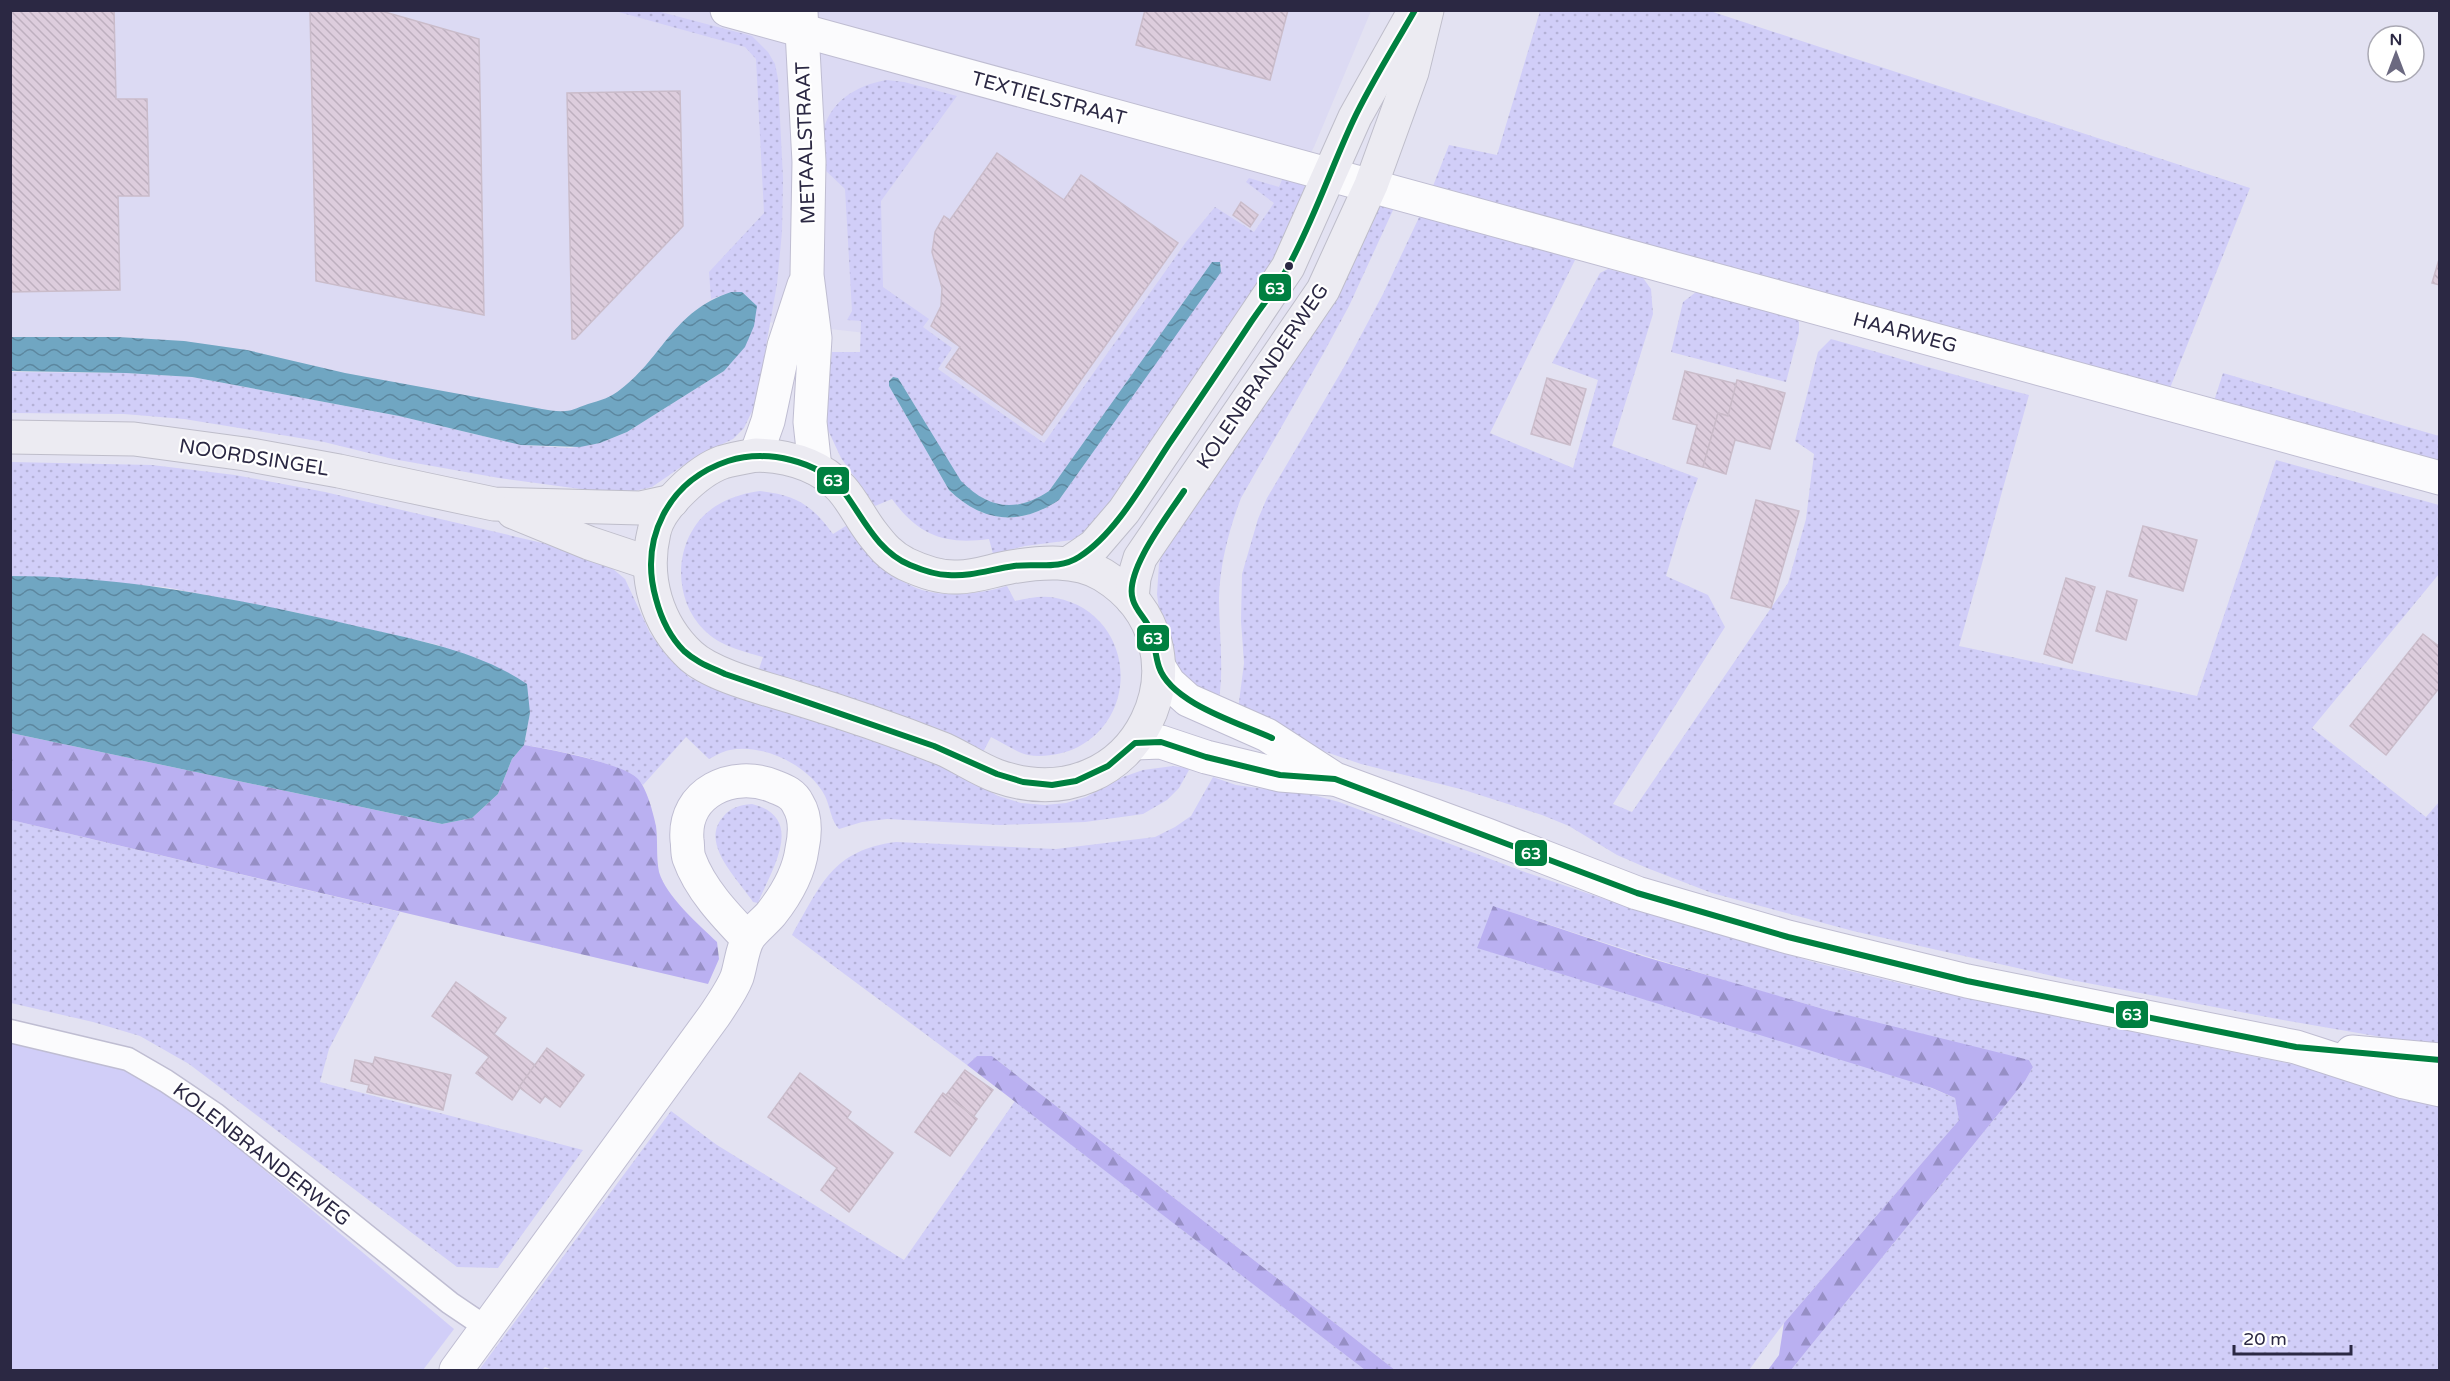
<svg xmlns="http://www.w3.org/2000/svg" width="2450" height="1381" font-family="'Varela Round',sans-serif">
<defs>
<pattern id="grass-dots" width="8" height="8" patternUnits="userSpaceOnUse" patternTransform="scale(1.5)"><rect width="8" height="8" fill="#d1cef8"/><path d="M2 2h.1M6 6h.1" fill="none" stroke="#b4b1d6" stroke-width="1.8" stroke-linecap="round"/></pattern>
<pattern id="forest-firs" width="22" height="20" patternUnits="userSpaceOnUse" patternTransform="scale(1.5)"><rect width="22" height="20" fill="#bab0f1"/><path d="M5 1l3.5 6h-7zM16 11l3.5 6h-7z" fill="#978fc5"/></pattern>
<pattern id="water-waves" width="16" height="10" patternUnits="userSpaceOnUse" patternTransform="scale(1.5)"><rect width="16" height="10" fill="#70a6c2"/><path d="M0 5q4-4 8 0t8 0" fill="none" stroke="#5c879f"/></pattern>
<pattern id="building-back-hatch" width="6" height="6" patternUnits="userSpaceOnUse" patternTransform="scale(1.5)"><rect width="6" height="6" fill="#ddcddd"/><path d="M-1 5l2 2M0 0l6 6M5-1l2 2" fill="none" stroke="#beb0bf"/></pattern>
</defs>
<rect width="100%" height="100%" fill="#e3e2f2"/>
<!-- built -->
<path fill="#dcdaf3" d="M11 11H1371L1314 147 1258 251 1061 486 866 333 731 318 610 421 11 355Z"/>
<!-- grass -->
<g fill="url(#grass-dots)" fill-rule="evenodd">
<path d="M1707 10 2250 188 2170 388 1433 186 1449 145 1497 155 1540 11Z"/>
<path d="M615 11H657L752 36 768 52 775 64 778 79 783 178 782 232 777 284 756 403 744 428 733 439 697 456 652 487 626 493H610L499 478 393 459 324 442 184 419 124 414 11 413 10 372 126 373 192 377 399 416 521 445 570 448 600 443 627 432 724 371 744 347 731 292 711 299 709 272 764 213 756 59 745 47Z"/>
<path d="M887 80 904 82 957 96 881 201 883 287 929 319 923 327 952 348 938 369 1044 443 1186 242 1215 207 1254 232 1274 203 1246 182 1249 178 1279 187 1284 175 1313 184 1278 262 1101 520 1072 540 1025 546 993 554 989 539C944 545 918 535 892 499L875 506 841 458 828 430 826 402 832 352H860L861 321 847 320 852 311 845 189 824 169C824 158 822 146 823 135 827 102 857 85 887 80ZM1212 262H1217L1222 265 1220 272 1059 500C1020 526 983 523 949 490L889 386V381L892 377 898 378 961 482C989 509 1016 513 1049 491Z"/>
<path d="M1374 200 1394 208 1349 306 1323 354 1241 498C1229 530 1220 563 1219 598 1219 633 1224 665 1219 700L1201 695 1177 667 1172 652 1159 609 1157 594 1159 564 1168 538Z"/>
<path d="M1422 211 1575 260 1490 433 1573 468 1598 380 1552 363 1600 273 1608 269 1643 278 1651 289 1653 314 1612 446 1698 478 1685 513 1666 576 1708 595 1725 627 1613 804 1632 812 1788 583 1806 519 1814 454 1795 441 1818 352 1831 339C1897 357 1962 378 2029 395L1959 646 2197 696 2276 460 2439 505V574L2312 728 2426 817 2439 802V1047L2283 1020 2066 979 1853 931 1712 893 1647 868 1617 855 1569 826 1542 815 1464 790 1361 764 1323 751 1238 710 1244 663 1241 621 1242 574 1258 519 1267 498 1344 367 1383 294Z"/>
<path d="M1700 289 1792 314 1799 322V332L1786 382 1671 352 1683 302Z"/>
<path d="M2223 373 2439 436V465L2214 401Z"/>
<path d="M11 462 152 465 235 475 325 492 581 552 607 564 625 579 650 633 666 655 690 678 728 694 771 702 945 766 998 796 1021 803 1045 805 1066 803 1086 797 1123 777 1143 770 1173 766 1187 768 1189 770 1179 788 1167 800 1143 814 1129 816 1085 822 1000 825 887 819 862 822 839 829C831 821 830 806 825 796 810 766 763 743 730 750 723 751 715 756 709 759L686 737 643 785C622 761 555 750 524 745L530 713 438 645 294 612 165 587 11 576Z"/>
<path d="M760 491C796 495 812 505 833 534L849 524C864 541 879 561 896 576 925 601 973 596 1007 586L1015 601C1029 598 1043 595 1056 598 1131 612 1144 712 1078 747 1064 754 1044 758 1028 755 1016 752 1003 743 991 737L982 754 759 669 763 657C742 651 720 646 704 630 668 594 675 527 721 503 734 496 746 493 760 491Z"/>
<path d="M1213 777 1236 785 1317 796 1339 802 1522 871 1628 907 1817 963 1928 990 2311 1068 2391 1089 2439 1106V1370H1791L2025 1081 2033 1067 2029 1060C1847 1021 1669 965 1493 906L1955 1098 1959 1120 1784 1323 1749 1370H1395L992 1056H977L967 1065 792 935C821 885 832 850 896 842L1056 849 1155 837 1175 827 1191 816Z"/>
<path d="M752 804C807 818 771 870 758 903L753 902C739 880 699 844 723 817 731 807 740 805 752 804Z"/>
<path d="M11 820 400 912 329 1049 320 1082 583 1150 498 1268 457 1267 189 1064 140 1036 93 1022 11 1003Z"/>
<path d="M1015 1101 1365 1370H553L545 1367 542 1370H479L671 1111 717 1145 904 1260Z"/>
</g>
<!-- forest -->
<g fill="url(#forest-firs)">
<path d="M11 733 442 824 472 818 498 794 512 759 524 745C548 749 623 763 638 779 647 789 653 812 656 826 658 841 656 857 659 872 666 896 699 925 717 942L719 959 708 984 11 820Z"/>
<path d="M1493 906 1642 956 1827 1010 2029 1060 2033 1067 2025 1081 1791 1370H1768L1779 1355 1784 1323 1959 1120 1955 1098 1932 1088 1477 948Z"/>
<path d="M977 1056H992L1395 1370H1365L967 1065Z"/>
</g>
<!-- park -->
<path fill="#d1cef8" d="M11 1038 118 1064 164 1086 454 1329 423 1370H11Z"/>
<!-- water -->
<g fill="url(#water-waves)">
<path d="M1212 262H1220L1221 272 1059 500C1020 526 983 523 949 490L889 386V381L893 377 898 378 961 481C989 509 1016 513 1049 491Z"/>
<path d="M731 292H742L757 306 754 326 745 347 724 371 627 432 600 443 580 447 521 445 399 416 192 377 126 373 11 371V337H118L184 341 247 350 345 373 542 409C549 410 558 412 565 411 573 411 581 406 588 404 599 401 612 397 621 389 664 356 672 312 731 292Z"/>
<path d="M11 576C128 576 242 600 356 626 415 640 477 650 527 684L530 713 524 745 512 759 498 794 472 818 442 824 11 733Z"/>
</g>
<!-- building -->
<g fill="url(#building-back-hatch)" stroke="#cabcca" stroke-width="1.5">
<path d="M10 10H114L116 99H147L149 196H118L120 290 10 292Z"/>
<path d="M310 10H378L479 39 484 315 316 281Z"/>
<path d="M1145 10H1288L1270 80 1136 45Z"/>
<path d="M680 91 683 226 575 339H572L567 93Z"/>
<path d="M997 153 1064 200 1081 175 1178 243 1042 435 946 367 960 347 931 326 941 306 942 288 932 252 935 232 944 216 950 220Z"/>
<path d="M1241 202 1258 215 1250 227 1233 215Z"/>
<path d="M2440 256V285L2432 283Z"/>
<path d="M1685 371 1737 384 1728 416 1718 413 1703 467 1687 463 1697 425 1673 419Z"/>
<path d="M1547 378 1586 389 1570 445 1531 434Z"/>
<path d="M1737 380 1785 393 1770 449 1735 440 1726 474 1703 467 1718 413 1728 416Z"/>
<path d="M1756 500 1799 511 1771 608 1731 598Z"/>
<path d="M2143 526 2197 540 2183 591 2129 576Z"/>
<path d="M2066 578 2095 587 2072 663 2044 654Z"/>
<path d="M2107 591 2137 600 2126 640 2096 631Z"/>
<path d="M2423 634 2440 647V687L2386 755 2350 726Z"/>
<path d="M456 982 506 1018 494 1034 535 1065 512 1100 476 1073 489 1057 432 1016Z"/>
<path d="M547 1048 584 1075 560 1107 545 1096 540 1103 519 1087Z"/>
<path d="M375 1057 451 1075 443 1110 367 1092 369 1085 351 1081 355 1060 373 1064Z"/>
<path d="M965 1070 993 1090 974 1116 946 1095Z"/>
<path d="M800 1073 851 1112 847 1118 893 1153 849 1212 821 1190 837 1168 768 1117Z"/>
<path d="M943 1093 977 1119 950 1156 915 1132Z"/>
</g>
<g fill="none" stroke-linecap="round" stroke-linejoin="round">
<defs>
<path id="lane" d="M10 1031 128 1059 166 1081 215 1114 450 1303 487 1328"/>
<g id="street">
<path d="M727 10 2440 478"/>
<path d="M801 12 809 162 807 275 815 338 810 422 815 468"/>
<path d="M756 455 768 421 784 346 804 285"/>
<path d="M456 1370 714 1016C722 1004 732 990 737 977 741 965 742 948 749 937 755 929 764 922 771 914 786 895 799 872 802 849 805 835 806 817 798 804 793 793 783 790 773 786 733 770 683 792 687 840 688 845 687 852 689 858 700 889 725 915 748 939"/>
</g>
<g id="secondary">
<path d="M1159 667 1169 683 1188 700 1267 735 1335 779 1487 835 1637 893 1788 937 1967 981 2296 1047 2404 1082 2440 1090"/>
<path d="M1135 743 1161 742 1206 757 1280 775 1332 779"/>
<path d="M2352 1052 2440 1060"/>
</g>
<g id="primary">
<path d="M10 437 134 439 245 454 339 471 494 504 640 508 672 501"/>
<path d="M756 455C787 456 819 464 841 488 853 501 861 519 872 533 882 546 890 556 906 564 921 571 942 578 958 577 976 577 993 570 1011 567 1041 562 1076 559 1103 575 1219 646 1139 826 997 776 978 769 961 757 943 749 895 730 845 713 796 698 768 689 712 676 690 655 657 624 643 578 654 532 659 507 699 470 723 462 733 459 745 457 756 455Z"/>
<path d="M513 512 589 543 649 563"/>
<path d="M1069 563 1094 546 1124 511 1288 267 1355 117 1415 10"/>
<path d="M1132 599 1134 578 1140 558 1323 290 1371 185 1412 72 1427 10"/>
</g>
</defs>
<!-- lane casing -->
<use href="#lane" stroke="#bfbdd2" stroke-width="25"/>
<!-- street casing -->
<use href="#street" stroke="#bfbdd2" stroke-width="35"/>
<!-- secondary casing -->
<use href="#secondary" stroke="#bfbdd2" stroke-width="35"/>
<!-- primary casing -->
<use href="#primary" stroke="#bebdca" stroke-width="35"/>
<!-- lane -->
<use href="#lane" stroke="#fbfbfd" stroke-width="22"/>
<!-- street -->
<use href="#street" stroke="#fbfbfd" stroke-width="33"/>
<!-- secondary -->
<use href="#secondary" stroke="#fbfbfd" stroke-width="33"/>
<!-- primary -->
<use href="#primary" stroke="#ecebf2" stroke-width="33"/>
<defs>
<g id="bus-1">
<path d="M1415 10C1394 47 1371 83 1353 121 1331 168 1313 222 1288 267 1278 286 1263 304 1251 322 1224 363 1197 403 1169 444 1145 480 1116 534 1079 557 1059 570 1035 563 1014 566 992 569 970 577 948 575 935 575 922 570 910 565 877 551 864 519 844 492 819 460 766 449 728 461 668 481 639 539 656 599 661 618 670 637 684 651 696 662 710 667 725 674L934 746 997 774 1023 782 1052 785 1076 781 1108 766 1135 743 1161 742 1206 757 1280 775 1335 779 1637 893 1788 937 1967 981 2296 1047 2440 1060"/>
<path d="M1184 491C1169 514 1123 572 1133 600 1136 611 1147 620 1151 631 1155 643 1155 655 1159 667 1171 703 1239 723 1272 738"/>
</g>
</defs>
<!-- bus-1 casing -->
<use href="#bus-1" stroke="#fff" stroke-width="10"/>
<!-- bus-1 -->
<use href="#bus-1" stroke="#008040" stroke-width="6"/>
</g>
<!-- markers -->
<circle fill="#2b2843" stroke="#fff" stroke-width="2" cx="1289" cy="266" r="5"/>
<g text-anchor="middle" stroke-width="4.5" stroke-linejoin="round" paint-order="stroke">
<!-- street labels -->
<g font-size="20" fill="#2b2843" stroke="#fff">
<text transform="translate(1049 98) rotate(15)" y="7">TEXTIELSTRAAT</text>
<text transform="translate(805 143) rotate(-92)" y="7">METAALSTRAAT</text>
<text transform="translate(1905 332) rotate(15)" y="7">HAARWEG</text>
<text transform="translate(1262 376) rotate(-56)" y="7">KOLENBRANDERWEG</text>
<text transform="translate(254 457) rotate(9)" y="7">NOORDSINGEL</text>
<text transform="translate(262 1154) rotate(38)" y="7">KOLENBRANDERWEG</text>
</g>
</g>
<g stroke="#fff" stroke-width="2">
<rect x="1258" y="273" width="34" height="29" rx="6" fill="#008040"/>
<rect x="816" y="466" width="34" height="29" rx="6" fill="#008040"/>
<rect x="1136" y="624" width="34" height="28" rx="6" fill="#008040"/>
<rect x="1514" y="839" width="34" height="28" rx="6" fill="#008040"/>
<rect x="2115" y="1000" width="34" height="29" rx="6" fill="#008040"/>
</g>
<g font-size="16" text-anchor="middle" font-weight="bold" fill="#fff">
<text x="1275" y="294">63</text>
<text x="833" y="486">63</text>
<text x="1153" y="644">63</text>
<text x="1531" y="859">63</text>
<text x="2132" y="1020">63</text>
</g>
<!-- border -->
<rect width="2450" height="1381" fill="none" stroke="#2b2843" stroke-width="24"/>
<!-- north arrow -->
<g transform="translate(2396 54)"><circle r="28" fill="#ffffff" stroke="#aaa9b4" stroke-width="1.5"/>
<path d="M0-4.5L10 22L0 15L-10 22Z" fill="#6b6980"/>
<text y="-9" font-size="16" font-weight="bold" text-anchor="middle" fill="#2b2843">N</text>
</g>
<!-- scale -->
<path d="M2234 1345v9h117v-9" fill="none" stroke="#2b2843" stroke-width="3"/>
<text x="2243" y="1345" font-size="18" fill="#2b2843" stroke="#ffffff" stroke-width="4.5" paint-order="stroke">20 m</text>
</svg>
